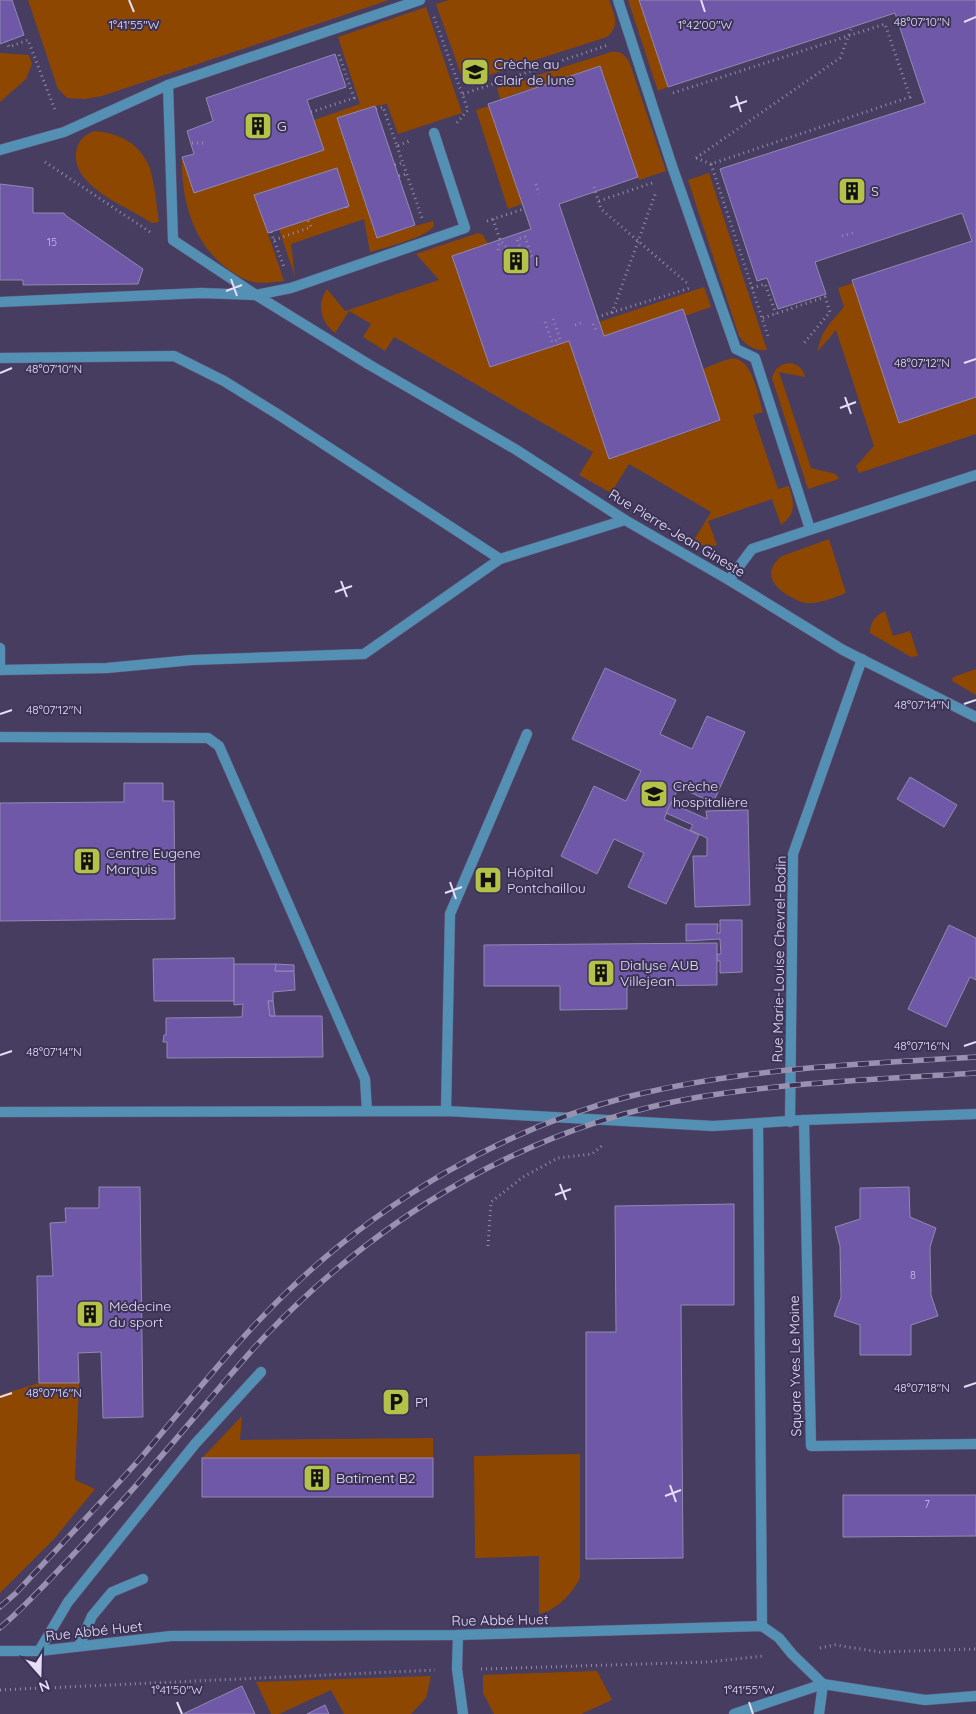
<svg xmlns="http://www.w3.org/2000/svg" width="976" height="1714" font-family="Quicksand,sans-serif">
<rect width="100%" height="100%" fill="#463d61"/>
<!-- green -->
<g fill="#8e4701">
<path d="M28 0H389L102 96 85 99 67 98 58 89Z"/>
<path d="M449 0H609C614 15 621 25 607 37L464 83 436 4Z"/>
<path d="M628 0H639L668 87 658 91Z"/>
<path d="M426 7 462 113 398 134 387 104 375 106 337 119 377 237 433 221C434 225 435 225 432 228 423 238 384 248 370 252L364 219 291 244 295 277 279 229 349 206 336 168 255 195 284 281C274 282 263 284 253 282 244 280 237 275 229 270 193 244 181 200 182 157L194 193 314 120 360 104 338 37Z"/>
<path d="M611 52C620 51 624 54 629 61L666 171 639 180 600 66 500 99 497 88Z"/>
<path d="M0 53 29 55 32 64 26 79 0 102Z"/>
<path d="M489 106 522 204 508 209 476 110Z"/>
<path d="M94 131C117 133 137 141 148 164 154 176 157 208 159 222L152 223C128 207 73 187 76 154 77 141 83 136 94 131Z"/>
<path d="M709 173 767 350C755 351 746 346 739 336L688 180Z"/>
<path d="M478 233 483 235 488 244 452 256 490 367 569 341 609 459 720 421 703 369C711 366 721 361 729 359 752 354 758 396 763 412L753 415 778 489 789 486C794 503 797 513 781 525L772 499 708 521 717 545C706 548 702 546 694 540L711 512 629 464 611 493 579 475 593 452 394 337 385 351 363 337 371 324 349 311 335 333C321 323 316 304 327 289L345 311 439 280 416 254Z"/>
<path d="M853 283 899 422 976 397V434L859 473 856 466 874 446 836 330 818 351C820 332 832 321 844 307L838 288Z"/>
<path d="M704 287 711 307 685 316 604 336 599 322Z"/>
<path d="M790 363C799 365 803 368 805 377L779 372 811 468 836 474 839 479 808 489 772 378C775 368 780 364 790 363Z"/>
<path d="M829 539 846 593C835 597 820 604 808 603 801 603 795 599 789 596 771 585 763 571 782 556Z"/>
<path d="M885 611 893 636 910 631 918 656 911 657 870 633C870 622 875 616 885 611Z"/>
<path d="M976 669V695L952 681 953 677Z"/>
<path d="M39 1383H79L75 1480 95 1489 54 1539 0 1593V1395Z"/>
<path d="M242 1416 240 1440 433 1438V1458H202Z"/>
<path d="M580 1454V1578C571 1595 557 1610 539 1614V1556L475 1558 474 1456Z"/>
<path d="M597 1671 612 1700 581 1714H494L483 1693V1675Z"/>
<path d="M431 1676 426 1698 411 1714H344L331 1690 279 1714H271L256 1682Z"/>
</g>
<!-- building -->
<g fill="#6e58a7" stroke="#9289b2">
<path d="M0 0H12L24 35 0 44Z"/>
<path d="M639 0H976V397L899 423 852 280 972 241 962 213 815 262 826 294 778 309 767 278 757 281 720 169 925 103 895 13 668 87Z"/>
<path d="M335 54 346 87 307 100 324 150 194 193 182 157 194 154 187 131 213 121 206 98Z"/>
<path d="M600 66 638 177 559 204 604 336 683 309 720 420 609 459 569 341 490 367 452 256 531 229 488 104Z"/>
<path d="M375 106 415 225 377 238 337 118Z"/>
<path d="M337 168 349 206 268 233 254 195Z"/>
<path d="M0 184 33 188V213H64L65 215 143 269 138 284 23 285V280H0Z"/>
<path d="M605 668 676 700 660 734 692 749 707 716 745 732 713 803 679 787 671 803 664 819 699 835 666 904 628 887 644 853 614 839 597 874 561 856 594 786 626 801 641 771 572 739Z"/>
<path d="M910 777 957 805 944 827 897 799Z"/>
<path d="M124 783H163V801H174L175 919 0 921V803L124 802Z"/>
<path d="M671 803 707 819 706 811 748 810 750 905 695 907 693 856H707V838L690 830 693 825 666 813Z"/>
<path d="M720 920H742V972L720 973V961H717V954H721L720 939 686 941V924H718L717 933H720Z"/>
<path d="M949 925 976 938V980L970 977 946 1027 908 1009Z"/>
<path d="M717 943V985L627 986V1009L560 1010V986H484V945Z"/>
<path d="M234 958V1001H154L153 959Z"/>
<path d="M234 964H276L275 971H294L295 990 273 992V1001H268L270 1016H322L323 1057 167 1058V1042H163L164 1035H166V1018L242 1017 243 1004 234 1005Z"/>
<path d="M276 964 294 965V971H275Z"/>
<path d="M268 1001H273L275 1016H270Z"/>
<path d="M99 1187H140L143 1417 103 1418 101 1352 78 1353 79 1383H39L37 1276H53L50 1223 66 1222 65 1208H99Z"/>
<path d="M909 1187 910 1217 936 1228 930 1247 931 1295 938 1316 911 1325V1355H860V1325L834 1316 841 1297 840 1246 835 1227 860 1219V1188Z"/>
<path d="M734 1204V1305H681L683 1558 586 1559V1332H616L615 1206Z"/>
<rect x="202" y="1458" width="231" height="39"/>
<path d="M843 1495H976V1536L843 1537Z"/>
<path d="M242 1686 255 1714H183Z"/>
<path d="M325 1705 329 1714H307Z"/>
</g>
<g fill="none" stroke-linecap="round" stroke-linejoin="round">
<defs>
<g id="lane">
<path d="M618 0 672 166 736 349 755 358 810 529"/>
<path d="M168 85 173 240 256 295 368 364"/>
<path d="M0 150 64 132 168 85 420 0"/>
<path d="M0 302 201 293 256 295 291 288 465 228 434 133"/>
<path d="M0 358 174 356 224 381 279 415 500 559 625 520"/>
<path d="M729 580 752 549 976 475"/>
<path d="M0 648V670"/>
<path d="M0 670 107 668 192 660 364 654 500 559"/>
<path d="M0 737 208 738 219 746 365 1079 367 1111"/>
<path d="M446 1111 450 914 527 734"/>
<path d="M458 1635 457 1669 463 1714"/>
<path d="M79 1646 92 1616 112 1592 143 1579"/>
<path d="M39 1651 68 1602 195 1444 261 1372"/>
<path d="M734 1714 823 1684 819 1714"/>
</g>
<g id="street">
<path d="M368 364 515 449 625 520 729 580 843 650 976 717"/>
<path d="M0 1112 446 1111 713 1126 804 1120 976 1114"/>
<path d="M804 1120 811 1446 976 1444"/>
<path d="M790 1122 793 854 862 659"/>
<path d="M758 1123 762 1626"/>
<path d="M0 1651H39L171 1636 458 1635 762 1626 779 1638 792 1654 823 1684 925 1700 976 1696"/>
</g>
</defs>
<!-- lane casing -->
<use href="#lane" stroke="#625a7c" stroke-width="11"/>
<!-- street casing -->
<use href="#street" stroke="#625a7c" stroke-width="11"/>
<!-- path -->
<g stroke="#938ba9" stroke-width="3" stroke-dasharray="1 4" stroke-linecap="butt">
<path d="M434 17 468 110 455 125"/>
<path d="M6 41 9 47 28 40 55 110"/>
<path d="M673 93 885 24 910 97 711 164 696 158 695 159"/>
<path d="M463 94 608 45"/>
<path d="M376 109 383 107 397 146 412 140"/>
<path d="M311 112 354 98 338 52"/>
<path d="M192 143H204"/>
<path d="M397 146 422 218"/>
<path d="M696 158 840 58 852 27"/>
<path d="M45 162 150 232"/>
<path d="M711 164 769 339"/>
<path d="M395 165 402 163"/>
<path d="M399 176 406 174"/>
<path d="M536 184 539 194"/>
<path d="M594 187 601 209 688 284"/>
<path d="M599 201 655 182"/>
<path d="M346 207 347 212"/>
<path d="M493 219 500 240 507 248"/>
<path d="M487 221 524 209"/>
<path d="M271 232 284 267"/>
<path d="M842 236 853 233"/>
<path d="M274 240 311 227 308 220"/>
<path d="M498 250 500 240"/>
<path d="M524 260 517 239 525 237 532 257"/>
<path d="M752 288 765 284 776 314"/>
<path d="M612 313 656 192"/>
<path d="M597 317 690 288"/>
<path d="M763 318 825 297 830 312 804 343"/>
<path d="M545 322 552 342 560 339 553 319"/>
<path d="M593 324 597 332"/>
<path d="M575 325 584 322"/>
<path d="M488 1246 491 1202 523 1177 558 1158 592 1154 604 1144"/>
<path d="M820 1648 835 1645 880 1652 976 1649"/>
<path d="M481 1669 707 1662 764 1656"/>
<path d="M0 1690 435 1670"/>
</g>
<!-- lane -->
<use href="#lane" stroke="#5390b3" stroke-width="10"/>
<!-- street -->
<use href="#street" stroke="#5390b3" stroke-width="10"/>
<defs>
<g id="rail">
<path d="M0 1607 16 1593C57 1549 98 1506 138 1461 187 1404 233 1344 287 1292 381 1201 504 1128 631 1096 744 1068 861 1064 976 1057"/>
<path d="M0 1628C30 1602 56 1573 83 1544 105 1519 129 1495 150 1469 189 1425 226 1378 266 1335 385 1212 530 1126 699 1097 791 1082 884 1079 976 1073"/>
</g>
</defs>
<!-- rail casing -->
<use href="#rail" stroke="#9891af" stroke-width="5.5"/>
<!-- rail -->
<use href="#rail" stroke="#3b3256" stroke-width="4" stroke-dasharray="11" stroke-linecap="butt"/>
</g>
<!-- ticks -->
<path fill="none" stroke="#e4dff6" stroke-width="2" d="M129 0 134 12M701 0 705 12M964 22 976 17M736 96 741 112M730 107 747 101M231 279 237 296M226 291 242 285M964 363 976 359M0 373 12 368M845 397 851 414M840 408 856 402M341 581 347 597M335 592 352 586M964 704 976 700M0 714 12 710M450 882 456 899M445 893 462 887M964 1046 976 1042M0 1055 12 1051M560 1184 566 1200M555 1195 571 1189M964 1387 976 1383M0 1397 12 1393M670 1485 676 1502M665 1496 681 1490M177 1702 182 1714M749 1702 753 1714"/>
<!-- icons -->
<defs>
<symbol id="school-square" viewBox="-11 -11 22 22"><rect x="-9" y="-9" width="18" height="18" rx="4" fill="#b5c249" stroke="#3b3256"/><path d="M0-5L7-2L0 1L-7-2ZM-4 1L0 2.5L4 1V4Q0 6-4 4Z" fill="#111"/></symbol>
<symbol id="building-square" viewBox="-11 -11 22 22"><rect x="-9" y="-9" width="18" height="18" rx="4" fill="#b5c249" stroke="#3b3256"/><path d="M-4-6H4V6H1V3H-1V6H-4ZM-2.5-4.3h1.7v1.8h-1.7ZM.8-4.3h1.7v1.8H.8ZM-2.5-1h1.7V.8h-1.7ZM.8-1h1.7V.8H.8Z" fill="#111"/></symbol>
<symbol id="hospital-square" viewBox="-11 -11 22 22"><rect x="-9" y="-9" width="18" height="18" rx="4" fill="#b5c249" stroke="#3b3256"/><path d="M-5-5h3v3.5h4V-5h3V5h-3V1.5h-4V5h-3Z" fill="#111"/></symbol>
<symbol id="parking-square" viewBox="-11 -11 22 22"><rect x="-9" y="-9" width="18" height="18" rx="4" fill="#b5c249" stroke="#3b3256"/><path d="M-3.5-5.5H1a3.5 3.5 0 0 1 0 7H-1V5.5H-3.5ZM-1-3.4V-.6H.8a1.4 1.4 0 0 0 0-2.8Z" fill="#111"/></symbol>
</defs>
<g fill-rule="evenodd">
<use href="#school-square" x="459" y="56" width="32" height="32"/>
<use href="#building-square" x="242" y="110" width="32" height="32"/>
<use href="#building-square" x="836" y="175" width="32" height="32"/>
<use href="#building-square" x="500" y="245" width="32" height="32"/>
<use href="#school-square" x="638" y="778" width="32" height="32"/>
<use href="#building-square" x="71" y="845" width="32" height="32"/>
<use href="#hospital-square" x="472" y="864" width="32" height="32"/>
<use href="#building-square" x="585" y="957" width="32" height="32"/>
<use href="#building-square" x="74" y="1298" width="32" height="32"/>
<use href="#parking-square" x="380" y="1386" width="32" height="32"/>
<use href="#building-square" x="301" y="1462" width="32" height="32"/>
</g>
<g text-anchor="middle" stroke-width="4" stroke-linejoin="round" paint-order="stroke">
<!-- number labels -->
<g font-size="11" fill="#c6bde2">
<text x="52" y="246">15</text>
<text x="913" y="1279">8</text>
<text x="927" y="1508">7</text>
</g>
<!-- poi labels -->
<g font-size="14" fill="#e4dff6" stroke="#3b3256" text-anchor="start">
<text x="494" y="69">Crèche au<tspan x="494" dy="16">Clair de lune</tspan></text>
<text x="277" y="131">G</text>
<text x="871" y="196">S</text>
<text x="535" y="266">I</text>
<text x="673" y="791">Crèche<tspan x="673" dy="16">hospitalière</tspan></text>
<text x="106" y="858">Centre Eugene<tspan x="106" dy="16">Marquis</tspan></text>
<text x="507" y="877">Hôpital<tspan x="507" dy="16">Pontchaillou</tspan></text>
<text x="620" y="970">Dialyse AUB<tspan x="620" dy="16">Villejean</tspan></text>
<text x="109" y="1311">Médecine<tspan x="109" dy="16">du sport</tspan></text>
<text x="415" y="1407">P1</text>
<text x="336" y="1483">Batiment B2</text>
</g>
<!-- street labels -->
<g font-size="14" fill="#e4dff6" stroke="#3b3256">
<text transform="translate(677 533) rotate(31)" y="5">Rue Pierre-Jean Gineste</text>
<text transform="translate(779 959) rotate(-89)" y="5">Rue Marie-Louise Chevrel-Bodin</text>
<text transform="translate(795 1366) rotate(-91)" y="5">Square Yves Le Moine</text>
<text transform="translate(500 1620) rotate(-1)" y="5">Rue Abbé Huet</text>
<text transform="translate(94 1631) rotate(-6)" y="5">Rue Abbé Huet</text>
</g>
</g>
<g font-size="12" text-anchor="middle" fill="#e4dff6" stroke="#3b3256" stroke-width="4" stroke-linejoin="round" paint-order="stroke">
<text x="922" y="26">48°07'10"N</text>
<text x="134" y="29">1°41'55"W</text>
<text x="705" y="29">1°42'00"W</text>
<text x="922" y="367">48°07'12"N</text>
<text x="54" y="373">48°07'10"N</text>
<text x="922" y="709">48°07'14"N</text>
<text x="54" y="714">48°07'12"N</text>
<text x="922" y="1050">48°07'16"N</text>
<text x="54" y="1056">48°07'14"N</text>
<text x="922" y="1392">48°07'18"N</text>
<text x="54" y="1397">48°07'16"N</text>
<text x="177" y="1694">1°41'50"W</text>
<text x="749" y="1694">1°41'55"W</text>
</g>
<!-- north arrow -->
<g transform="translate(40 1674) rotate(160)" stroke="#3b3256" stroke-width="4" paint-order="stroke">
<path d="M0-4L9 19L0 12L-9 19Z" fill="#e4dff6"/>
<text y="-8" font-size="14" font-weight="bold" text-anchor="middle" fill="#e4dff6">N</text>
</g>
</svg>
